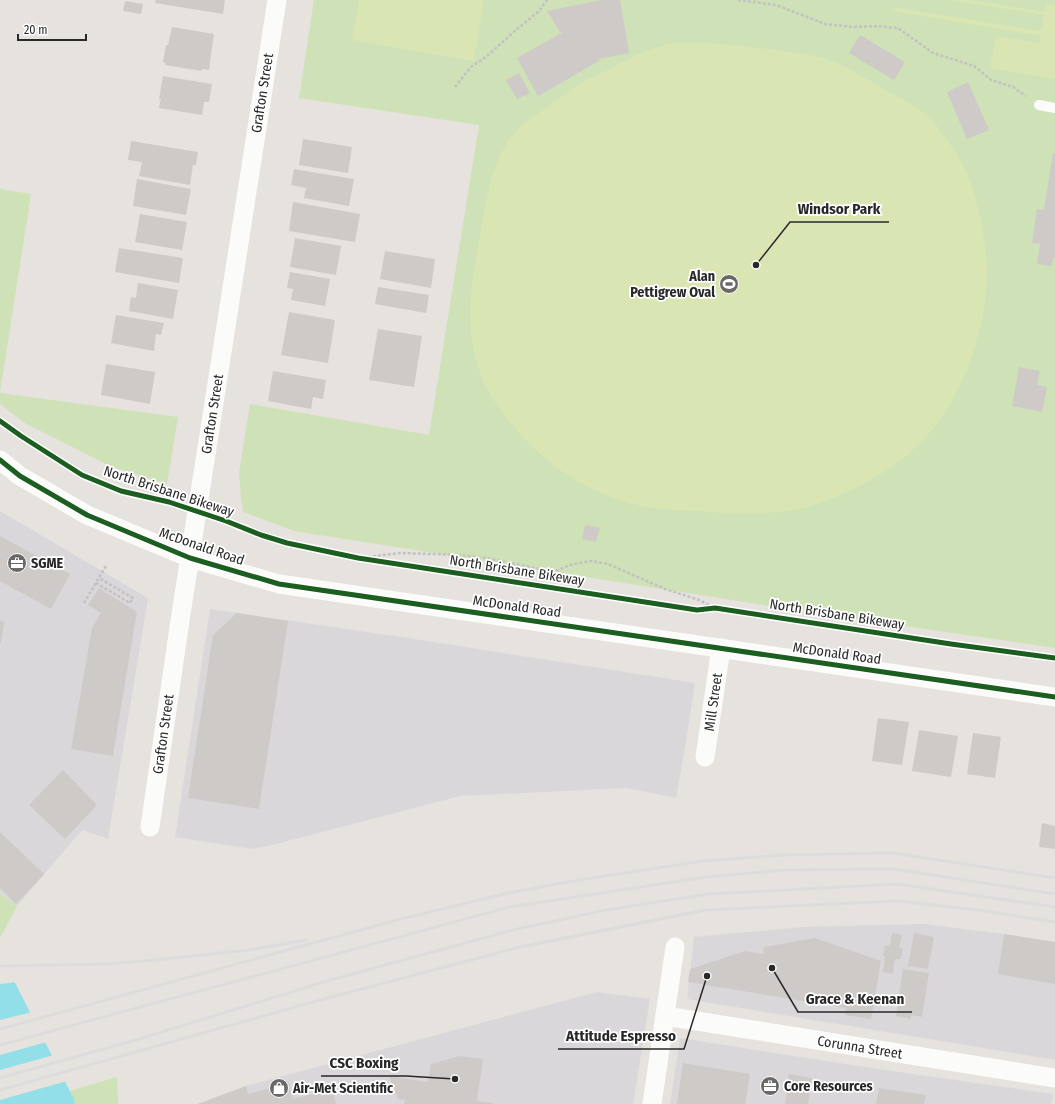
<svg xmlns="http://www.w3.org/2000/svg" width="1055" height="1104" font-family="'Fira Sans Condensed',sans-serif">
<rect width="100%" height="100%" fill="#e6e2de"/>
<!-- industrial -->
<g fill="#d9d7da">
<path d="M0 511 148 598 108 839 82 830 17 906 0 892Z"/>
<path d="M210 609 408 638 695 683 683 760 676 798 627 788 460 796 276 844 253 849 175 837Z"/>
<path d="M923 924 1004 934 1055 942V1060L687 999 694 937 803 927Z"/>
<path d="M597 992 650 999 633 1104H197L246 1086Z"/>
<path d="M680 1038 871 1068 1053 1094 1051 1104H670Z"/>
</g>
<!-- green -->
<g fill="#cfe1b7">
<path d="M314 0H1055V648L808 612 294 531 243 512 241 498 239 473 250 404 429 435 479 125 299 98Z"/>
<path d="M0 189 31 194 0 393 178 417 167 484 110 466 25 423 0 404Z"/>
<path d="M0 893 17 906 0 938Z"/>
<path d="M117 1077 118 1104H75L74 1099 70 1091Z"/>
</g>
<!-- pitch -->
<g fill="#dae5b4">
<path d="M359 0H484L474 61 352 40Z"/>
<path d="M950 0H972L1044 12 1046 4 1055 5V79L990 68 996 36 1039 43 1041 36 892 11 893 7 1042 31 1044 15Z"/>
<path d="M673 43C708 41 742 46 776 50 792 52 808 54 823 58 846 65 866 79 886 90 901 99 921 109 933 120 935 122 940 131 942 133 950 144 958 155 964 167 973 185 978 206 982 227 985 243 987 258 987 274 987 326 965 389 933 429 903 466 852 494 807 507 770 516 733 514 696 511 678 510 659 510 641 506 585 493 540 462 505 416 498 406 489 395 484 383 477 366 472 347 471 329 468 298 475 266 480 235 487 200 491 159 516 131 524 122 537 115 547 107 558 99 568 91 579 84 588 79 598 74 608 70 619 64 631 57 643 52 652 48 663 46 673 43Z"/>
</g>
<!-- water -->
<path fill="#92dfe8" d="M0 953 74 1099 75 1104H0Z"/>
<!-- pier -->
<g fill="#e6e2de">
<path d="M0 951 2 953 17 982 0 984Z"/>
<path d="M32 1012 47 1042 0 1055V1020Z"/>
<path d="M54 1055 67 1081 0 1100V1070Z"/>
</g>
<!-- building -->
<g fill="#cecac8">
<path d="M156 0H225L223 14 155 3Z"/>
<path d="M601 0H620L629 53 598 59 599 61 538 96 517 58 563 32H560L547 11Z"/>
<path d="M125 1 143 4 141 14 123 11Z"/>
<path d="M172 27 214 34 209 70 202 69V71L165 65 166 63 163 62 166 45H168Z"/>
<path d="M860 35 905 62 894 80 849 53Z"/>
<path d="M519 73 530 93 517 99 506 80Z"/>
<path d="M163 76 212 84 209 102H204L202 115 159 108 161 99H159Z"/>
<path d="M968 82 989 130 967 139 947 92Z"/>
<path d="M303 139 352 147 348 173 299 165Z"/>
<path d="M131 141 198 152 196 165H193L190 185 139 176 142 162 128 160Z"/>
<path d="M1053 153H1055V258H1053L1051 266 1037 264 1040 244 1032 243 1037 209 1044 210Z"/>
<path d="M294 169 354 179 349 206 304 198 306 188 291 185Z"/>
<path d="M137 179 191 189 186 215 133 206Z"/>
<path d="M293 202 360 214 355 242 289 231Z"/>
<path d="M140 214 187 222 182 250 135 242Z"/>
<path d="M295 238 341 246 336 275 290 267Z"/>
<path d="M119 248 183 258 179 283 115 272Z"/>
<path d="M385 251 435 259 431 288 380 279Z"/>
<path d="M290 272 330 279 325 306 291 300 293 289 287 288Z"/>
<path d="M138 283 178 290 173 319 129 311 131 297 136 298Z"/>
<path d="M378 287 429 295 426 313 375 304Z"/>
<path d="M289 312 335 320 328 363 281 355Z"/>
<path d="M116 315 164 323 161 335 156 334 154 351 111 343Z"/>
<path d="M378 329 422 336 414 387 369 380Z"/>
<path d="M106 364 155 372 150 404 101 395Z"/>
<path d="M1019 367 1040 371 1037 385 1047 387 1042 412 1012 406Z"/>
<path d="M273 371 326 380 323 399 313 397 311 409 268 401Z"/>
<path d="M585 525 600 528 596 542 582 539Z"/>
<path d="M0 536 70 574 51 609 0 581Z"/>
<path d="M99 588 137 612 113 756 71 749 92 628 101 613 88 605Z"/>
<path d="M237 613 288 621 259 809 188 798 213 635Z"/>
<path d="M0 621 4 622 1 643H0Z"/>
<path d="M878 718 909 722 902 765 872 761Z"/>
<path d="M919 730 958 736 951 777 912 771Z"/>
<path d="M973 733 1001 737 995 778 967 774Z"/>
<path d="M63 770 97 805 65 839 29 805Z"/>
<path d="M1042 823 1055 826V849L1039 847Z"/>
<path d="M0 832 44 874 16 904 0 888Z"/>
<path d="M892 933 902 935 899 948H903L901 959H895L893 974 883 972 885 956H883L885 945 890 946Z"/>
<path d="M914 933 934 937 928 969 908 966Z"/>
<path d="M1004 934 1055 942V984L998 974Z"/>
<path d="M815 938 881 961 871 1019 845 1015 846 1008 688 982 690 969 745 951 763 954 764 947Z"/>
<path d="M903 969 929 973 922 1017 911 1015V1019L896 1016Z"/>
<path d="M459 1056 483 1059 477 1101 493 1103V1104H404L405 1100 398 1099 389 1076 428 1082 431 1064Z"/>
<path d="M683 1063 750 1074 745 1104H677Z"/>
<path d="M789 1074 812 1078 808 1104H785Z"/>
<path d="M289 1083 293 1099 332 1089 336 1104H198L246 1086 248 1094Z"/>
<path d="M879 1088 926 1095 924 1104H876Z"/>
</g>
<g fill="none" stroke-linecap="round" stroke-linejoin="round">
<!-- path -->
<g stroke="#c3c2c2" stroke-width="2.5" stroke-dasharray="3 2" stroke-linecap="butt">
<path d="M738 0 776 5 825 24 853 27 877 26 898 28 933 53 974 66 991 80 1013 87 1026 96"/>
<path d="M455 87 471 67 486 57 516 30 539 11 547 0"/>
<path d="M358 558 401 553 460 555 487 558 554 572 570 565 591 561 608 564 665 589 699 600 715 608"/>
<path d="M96 583 130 603 133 598 99 578"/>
<path d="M84 603 107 564"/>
</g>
<!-- lane -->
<path stroke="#fbfbfa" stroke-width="10" d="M1039 105 1055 108"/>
<!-- street -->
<g stroke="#fbfbfa" stroke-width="19">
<path d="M0 460 20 476 87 515 190 558 279 584 1055 697"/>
<path d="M705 757 721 648"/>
<path d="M150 827 181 614 277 0"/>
<path d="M665 1016 1055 1078"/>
<path d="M652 1104 675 947"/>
</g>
<!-- rail -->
<g stroke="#dddcdd" stroke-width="3">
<path d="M0 966 107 964 155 960 249 950 306 940"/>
<path d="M0 1029 401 919 508 893 579 880 703 861 783 855 893 853 1055 878"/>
<path d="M0 1045 510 907 706 877 785 870 894 869 1055 894"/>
<path d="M0 1078 136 1040 327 981 517 929 606 910 709 894 897 884 1055 907"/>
<path d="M0 1090 324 999 520 947 705 910 898 901 978 910 1055 922"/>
</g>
<defs>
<g id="cycleway">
<path d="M0 421 21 436 82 475 121 491 169 502 226 521 261 535 287 543 358 558 697 610 715 608 951 644 1055 658"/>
<path d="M0 460 20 476 87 515 190 558 279 584 1055 697"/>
</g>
</defs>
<!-- cycleway casing -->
<use href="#cycleway" stroke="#fff" stroke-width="8"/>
<!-- cycleway -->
<use href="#cycleway" stroke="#1b5e20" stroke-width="5"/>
</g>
<!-- icons -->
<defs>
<symbol id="stadium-disc" viewBox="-11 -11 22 22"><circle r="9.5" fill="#6a6968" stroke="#fff"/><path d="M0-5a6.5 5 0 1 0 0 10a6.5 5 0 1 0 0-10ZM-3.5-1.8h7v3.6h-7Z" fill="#fff"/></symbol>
<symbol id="office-disc" viewBox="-11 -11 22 22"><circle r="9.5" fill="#6a6968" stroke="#fff"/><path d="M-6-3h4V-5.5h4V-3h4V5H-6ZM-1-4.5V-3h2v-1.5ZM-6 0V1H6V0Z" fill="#fff"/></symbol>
<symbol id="shop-disc" viewBox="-11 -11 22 22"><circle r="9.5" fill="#6a6968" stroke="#fff"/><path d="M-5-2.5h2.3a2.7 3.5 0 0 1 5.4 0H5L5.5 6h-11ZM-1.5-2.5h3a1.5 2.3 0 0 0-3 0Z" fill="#fff"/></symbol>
</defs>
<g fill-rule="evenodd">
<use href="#stadium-disc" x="718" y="273" width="22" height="22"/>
<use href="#office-disc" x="6" y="552" width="22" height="22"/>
<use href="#office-disc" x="759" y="1075" width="22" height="22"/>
<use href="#shop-disc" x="268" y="1077" width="22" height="22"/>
</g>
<g text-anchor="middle" stroke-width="3.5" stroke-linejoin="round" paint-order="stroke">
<!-- street labels -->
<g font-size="14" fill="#282828" stroke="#fff">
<text transform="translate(262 93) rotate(-81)" y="5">Grafton Street</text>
<text transform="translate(212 414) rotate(-81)" y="5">Grafton Street</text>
<text transform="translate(169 491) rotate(18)" y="5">North Brisbane Bikeway</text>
<text transform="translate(202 546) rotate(19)" y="5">McDonald Road</text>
<text transform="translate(517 570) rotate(9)" y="5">North Brisbane Bikeway</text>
<text transform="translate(517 606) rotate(8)" y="5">McDonald Road</text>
<text transform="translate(837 614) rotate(9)" y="5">North Brisbane Bikeway</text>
<text transform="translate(837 653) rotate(8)" y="5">McDonald Road</text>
<text transform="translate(713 702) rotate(-82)" y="5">Mill Street</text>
<text transform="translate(163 734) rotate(-82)" y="5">Grafton Street</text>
<text transform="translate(860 1047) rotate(9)" y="5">Corunna Street</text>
</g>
<!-- poi labels -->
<g font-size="14" font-weight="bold" fill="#282828" stroke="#fff" text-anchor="start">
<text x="715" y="281" text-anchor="end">Alan<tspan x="715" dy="16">Pettigrew Oval</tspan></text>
<text x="31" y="568">SGME</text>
<text x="784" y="1091">Core Resources</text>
<text x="293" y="1093">Air-Met Scientific</text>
</g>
</g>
<!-- callouts -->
<path fill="none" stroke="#282828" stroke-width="1.5" d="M756 265L790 222H889M772 968L798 1012H912M707 976L684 1049H558M455 1079L406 1076H321"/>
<g fill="#282828" stroke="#fff" stroke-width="1.5">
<circle cx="756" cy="265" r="4"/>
<circle cx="772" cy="968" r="4"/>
<circle cx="707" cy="976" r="4"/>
<circle cx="455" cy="1079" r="4"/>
</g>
<g font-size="15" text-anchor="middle" font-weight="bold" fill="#282828" stroke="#fff" stroke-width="3.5" stroke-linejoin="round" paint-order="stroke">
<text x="839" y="214">Windsor Park</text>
<text x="855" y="1004">Grace &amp; Keenan</text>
<text x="621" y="1041">Attitude Espresso</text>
<text x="364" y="1068">CSC Boxing</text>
</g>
<!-- scale -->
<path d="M18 34v6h68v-6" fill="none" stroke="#282828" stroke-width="2"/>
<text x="24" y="34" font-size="12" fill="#282828" stroke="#ffffff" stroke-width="3" paint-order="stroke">20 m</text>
</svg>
